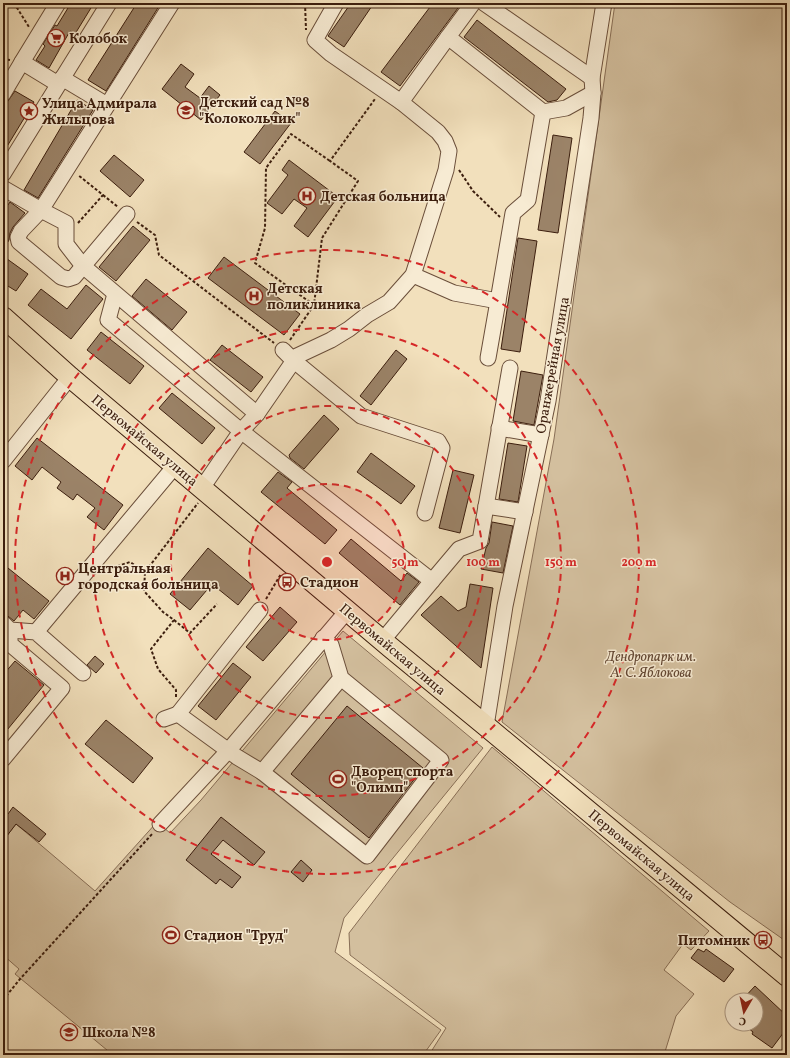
<svg xmlns="http://www.w3.org/2000/svg" width="790" height="1058" font-family="Vollkorn,serif">
<rect width="100%" height="100%" fill="#f2e0bc"/>
<filter id="stains"><feTurbulence type="fractalNoise" baseFrequency=".005" numOctaves="4"/><feColorMatrix values="0 0 0 0 .2 0 0 0 0 .09 0 0 0 0 .02 0 0 0 .5 -.17"/></filter>
<radialGradient id="worn" r=".72"><stop offset=".6" stop-color="#630" stop-opacity="0"/><stop offset="1" stop-color="#630" stop-opacity=".3"/></radialGradient>
<!-- green -->
<g fill="#d3bf9e" stroke="#886e56">
<path d="M615 3H787V942L730 902 502 722 554 439Z"/>
<path d="M343 631 483 748 344 918 335 952 441 1030 423 1055H113L15 974 19 969 3 955V841L16 824 95 891 157 822 170 833 201 800Z"/>
<path d="M492 747 709 931 691 950 683 944 664 970 694 994 676 1016 664 1055H429L446 1028 350 955 349 933Z"/>
</g>
<!-- building -->
<g fill="#9b8368" stroke="#3c1e0e">
<path d="M71 3H94L75 34 70 31 49 68 36 60 45 46 43 44 55 25 57 26Z"/>
<path d="M137 3H161L106 91 88 80Z"/>
<path d="M351 3H374L344 47 328 36Z"/>
<path d="M433 3H451L458 8 400 86 381 72Z"/>
<path d="M477 20 566 89 557 100 548 102 464 37Z"/>
<path d="M181 64 194 74 185 87 200 98 209 86 220 95 201 120 162 89Z"/>
<path d="M15 91 34 102 3 153V108Z"/>
<path d="M77 100 93 110 38 198 24 190Z"/>
<path d="M275 111 291 123 260 164 244 152Z"/>
<path d="M553 135 572 138 558 233 538 230Z"/>
<path d="M114 155 144 180 130 197 100 171Z"/>
<path d="M289 160 338 197 308 237 294 226 307 208 294 199 282 214 267 203 288 175 282 170Z"/>
<path d="M10 202 25 213 13 227 10 233 9 240 3 250V212Z"/>
<path d="M133 226 150 240 116 281 99 267Z"/>
<path d="M518 238 537 241 520 352 501 349Z"/>
<path d="M3 256 28 274 16 291 3 283Z"/>
<path d="M224 257 300 314 284 335 208 278Z"/>
<path d="M146 279 187 312 172 330 132 296Z"/>
<path d="M86 285 103 299 71 339 28 305 41 289 67 309Z"/>
<path d="M101 332 144 366 130 384 87 350Z"/>
<path d="M222 345 263 377 251 392 210 360Z"/>
<path d="M396 350 407 359 371 405 360 396Z"/>
<path d="M521 371 543 375 534 425 513 421Z"/>
<path d="M172 393 215 428 202 444 159 408Z"/>
<path d="M324 415 339 429 304 469 290 458 289 455Z"/>
<path d="M37 438 123 505 104 530 87 517 95 508 77 494 73 500 57 488 61 482 42 467 32 480 15 466Z"/>
<path d="M508 443 527 446 518 502 499 499Z"/>
<path d="M371 453 415 486 401 504 357 472Z"/>
<path d="M453 470 474 475 460 533 439 528Z"/>
<path d="M278 472 292 482 287 488 337 530 325 544 261 492Z"/>
<path d="M492 522 513 526 503 573 481 569 486 548 489 543Z"/>
<path d="M351 539 401 581 407 573 419 582 400 605 339 553Z"/>
<path d="M208 548 253 586 238 605 212 584 190 610 170 594Z"/>
<path d="M3 564 49 601 34 619 23 610 14 621 3 612Z"/>
<path d="M470 584 493 588 481 668 421 615 441 596 458 611 466 607Z"/>
<path d="M280 607 297 622 263 661 246 647Z"/>
<path d="M95 656 104 664 96 673 87 665Z"/>
<path d="M15 661 44 685 3 735V675Z"/>
<path d="M233 663 251 677 216 720 198 706Z"/>
<path d="M347 706 423 768 369 838 291 774Z"/>
<path d="M106 720 153 758 133 783 85 744Z"/>
<path d="M13 807 46 834 39 842 16 824 3 841V810L8 814Z"/>
<path d="M221 817 265 852 254 865 223 840 211 854 241 877 232 888 220 879 216 884 186 860Z"/>
<path d="M301 860 312 870 303 882 291 872Z"/>
<path d="M698 949 704 952 706 949 734 969 724 982 691 958Z"/>
<path d="M755 986 787 1016V1028L772 1048 752 1034 753 1032 743 1024H756V1000H742Z"/>
</g>
<g fill="none" stroke-linecap="round" stroke-linejoin="round">
<defs>
<g id="minor">
<path d="M172 3 41 210 66 223V244L83 266 257 414"/>
<path d="M336 3 315 40 331 54 401 102"/>
<path d="M473 3 448 37 543 112 566 108 593 93"/>
<path d="M484 3 592 78"/>
<path d="M22 62 58 3"/>
<path d="M62 78 107 105"/>
<path d="M3 94 22 62 58 84"/>
<path d="M3 174 109 3"/>
<path d="M3 188 41 210 21 231 18 237 19 242 61 277 68 279 74 277 127 214"/>
<path d="M413 275 454 293 498 301 488 358"/>
<path d="M115 294 108 320 241 431 432 581 382 641"/>
<path d="M498 301 513 213 528 200 543 112"/>
<path d="M283 350 293 360 361 416 438 441 442 448 425 513"/>
<path d="M499 428 541 435"/>
<path d="M3 461 70 377"/>
<path d="M202 488 241 431 257 414 297 356 331 340 349 329 367 315 389 302 413 275 446 170 449 151 445 141 438 132 401 102 448 37"/>
<path d="M486 506 525 512"/>
<path d="M432 581 459 549 480 541 510 368"/>
<path d="M260 610 178 714 237 757 262 772"/>
<path d="M4 624 10 630 36 632 83 673"/>
<path d="M36 632 175 466"/>
<path d="M323 638 331 645 341 678 262 772 367 856 441 760 341 678"/>
<path d="M164 719 178 714"/>
<path d="M486 726 505 606 548 401 591 118 593 93 592 78 604 3"/>
<path d="M3 759 62 688 10 644V630"/>
<path d="M160 824 228 751 347 611"/>
</g>
<path id="major" d="M3 317 70 377 390 647 486 726 787 976"/>
</defs>
<!-- minor casing -->
<use href="#minor" stroke="#6a4e3a" stroke-width="17"/>
<!-- major casing -->
<use href="#major" stroke="#3c1e0e" stroke-width="22"/>
<!-- path -->
<g stroke="#3c1e0e" stroke-width="2" stroke-dasharray="3 2" stroke-linecap="butt">
<path d="M14 3 29 27"/>
<path d="M305 3 306 30"/>
<path d="M3 59 10 60"/>
<path d="M459 170 473 191 500 217"/>
<path d="M103 195 118 207"/>
<path d="M137 222 155 235 159 255 274 343"/>
<path d="M78 223 103 195 78 175"/>
<path d="M314 305 255 263 265 228 266 168 291 134 330 161"/>
<path d="M290 340 314 305 322 238 358 181 330 161 375 99"/>
<path d="M103 571 130 562 145 572"/>
<path d="M266 599 281 574"/>
<path d="M174 620 190 633 217 604"/>
<path d="M176 697V690L158 669 151 649 174 620 163 612 144 591 145 572 198 503"/>
<path d="M3 1000 20 979 153 833"/>
</g>
<!-- minor -->
<use href="#minor" stroke="#f7ebd3" stroke-width="15"/>
<!-- major -->
<use href="#major" stroke="#f2e0bc" stroke-width="20"/>
</g>
<!-- distance rings -->
<circle cx="327" cy="562" r="78" fill="#d62828" fill-opacity=".12"/>
<g fill="none" stroke="#d62828" stroke-width="2" stroke-dasharray="7 5">
<circle cx="327" cy="562" r="78"/>
<circle cx="327" cy="562" r="156"/>
<circle cx="327" cy="562" r="234"/>
<circle cx="327" cy="562" r="312"/>
</g>
<!-- icons -->
<defs>
<symbol id="supermarket-ring" viewBox="-11 -11 22 22"><circle r="9.5" fill="#f7ebd3" stroke="#8f2418" stroke-width="1.5"/><path d="M-6-5.5h2.5l.6 2H6L4.5 2H-2.5L-4.4-4H-6ZM-1.5 3.2a1.3 1.3 0 1 0 .1 0ZM3 3.2a1.3 1.3 0 1 0 .1 0Z" fill="#8f2418"/></symbol>
<symbol id="school-ring" viewBox="-11 -11 22 22"><circle r="9.5" fill="#f7ebd3" stroke="#8f2418" stroke-width="1.5"/><path d="M0-5L7-2L0 1L-7-2ZM-4 1L0 2.5L4 1V4Q0 6-4 4Z" fill="#8f2418"/></symbol>
<symbol id="sight-ring" viewBox="-11 -11 22 22"><circle r="9.5" fill="#f7ebd3" stroke="#8f2418" stroke-width="1.5"/><path d="M0-6L1.8-2.2L6-1.7L2.9 1.2L3.7 5.4L0 3.3L-3.7 5.4L-2.9 1.2L-6-1.7L-1.8-2.2Z" fill="#8f2418"/></symbol>
<symbol id="hospital-ring" viewBox="-11 -11 22 22"><circle r="9.5" fill="#f7ebd3" stroke="#8f2418" stroke-width="1.5"/><path d="M-5-5h3v3.5h4V-5h3V5h-3V1.5h-4V5h-3Z" fill="#8f2418"/></symbol>
<symbol id="bus-ring" viewBox="-11 -11 22 22"><circle r="9.5" fill="#f7ebd3" stroke="#8f2418" stroke-width="1.5"/><path d="M-5-6H5V4H4V6H2V4H-2V6H-4V4H-5ZM-3.5-4V0h7V-4ZM-3.5 1.2v1.5H-2V1.2ZM2 1.2v1.5H3.5V1.2Z" fill="#8f2418"/></symbol>
<symbol id="stadium-ring" viewBox="-11 -11 22 22"><circle r="9.5" fill="#f7ebd3" stroke="#8f2418" stroke-width="1.5"/><path d="M0-5a6.5 5 0 1 0 0 10a6.5 5 0 1 0 0-10ZM-3.5-1.8h7v3.6h-7Z" fill="#8f2418"/></symbol>
</defs>
<g fill-rule="evenodd">
<use href="#supermarket-ring" x="46" y="28" width="20" height="20"/>
<use href="#school-ring" x="176" y="100" width="20" height="20"/>
<use href="#sight-ring" x="19" y="101" width="20" height="20"/>
<use href="#hospital-ring" x="297" y="186" width="20" height="20"/>
<use href="#hospital-ring" x="244" y="286" width="20" height="20"/>
<use href="#hospital-ring" x="55" y="566" width="20" height="20"/>
<use href="#bus-ring" x="277" y="572" width="20" height="20"/>
<use href="#stadium-ring" x="328" y="769" width="20" height="20"/>
<use href="#stadium-ring" x="161" y="925" width="20" height="20"/>
<use href="#bus-ring" x="753" y="930" width="20" height="20"/>
<use href="#school-ring" x="59" y="1022" width="20" height="20"/>
</g>
<g text-anchor="middle" stroke-width="3" stroke-linejoin="round" paint-order="stroke">
<!-- poi labels -->
<g font-size="14" font-weight="bold" fill="#3c1e0e" stroke="#f7ebd3" text-anchor="start">
<text x="69" y="43">Колобок</text>
<text x="199" y="107">Детский сад №8<tspan x="199" dy="16">"Колокольчик"</tspan></text>
<text x="42" y="108">Улица Адмирала<tspan x="42" dy="16">Жильцова</tspan></text>
<text x="320" y="201">Детская больница</text>
<text x="267" y="293">Детская<tspan x="267" dy="16">поликлиника</tspan></text>
<text x="78" y="573">Центральная<tspan x="78" dy="16">городская больница</tspan></text>
<text x="300" y="587">Стадион</text>
<text x="351" y="776">Дворец спорта<tspan x="351" dy="16">"Олимп"</tspan></text>
<text x="184" y="940">Стадион "Труд"</text>
<text x="750" y="945" text-anchor="end">Питомник</text>
<text x="82" y="1037">Школа №8</text>
</g>
<!-- street labels -->
<g font-size="14" fill="#3c1e0e" stroke="#f7ebd3">
<text transform="translate(552 365) rotate(-80)" y="5">Оранжерейная улица</text>
<text transform="translate(145 440) rotate(40)" y="5">Первомайская улица</text>
<text transform="translate(393 649) rotate(40)" y="5">Первомайская улица</text>
<text transform="translate(642 855) rotate(40)" y="5">Первомайская улица</text>
</g>
<!-- park labels -->
<g font-size="14" font-style="italic" fill="#624632" stroke="#f7ebd3">
<text x="651" y="661">Дендропарк им.<tspan x="651" dy="16">А. С. Яблокова</tspan></text>
</g>
</g>
<circle cx="327" cy="562" r="6" fill="#d62828" stroke="#f7ebd3" stroke-width="2"/>
<g font-size="12" text-anchor="middle" font-weight="bold" fill="#d62828" stroke="#f7ebd3" stroke-width="3" stroke-linejoin="round" paint-order="stroke">
<text x="405" y="566">50 m</text>
<text x="483" y="566">100 m</text>
<text x="561" y="566">150 m</text>
<text x="639" y="566">200 m</text>
</g>
<!-- margin -->
<rect width="790" height="1058" fill="none" stroke="#f2e0bc" stroke-width="16"/>
<rect x="4" y="4" width="782" height="1050" fill="none" stroke="#3c1e0e" stroke-width="2"/>
<rect x="8" y="8" width="774" height="1042" fill="none" stroke="#3c1e0e"/>
<!-- north arrow -->
<g transform="translate(744 1012) rotate(189)"><circle r="19" fill="#f7ebd3" stroke="#ac9984"/>
<path d="M0-3L7 15L0 10L-7 15Z" fill="#8f2418"/>
<text y="-6" font-size="11" font-weight="bold" text-anchor="middle" fill="#3c1e0e">С</text>
</g>
<rect width="100%" height="100%" filter="url(#stains)"/>
<rect width="100%" height="100%" fill="url(#worn)"/>
</svg>
